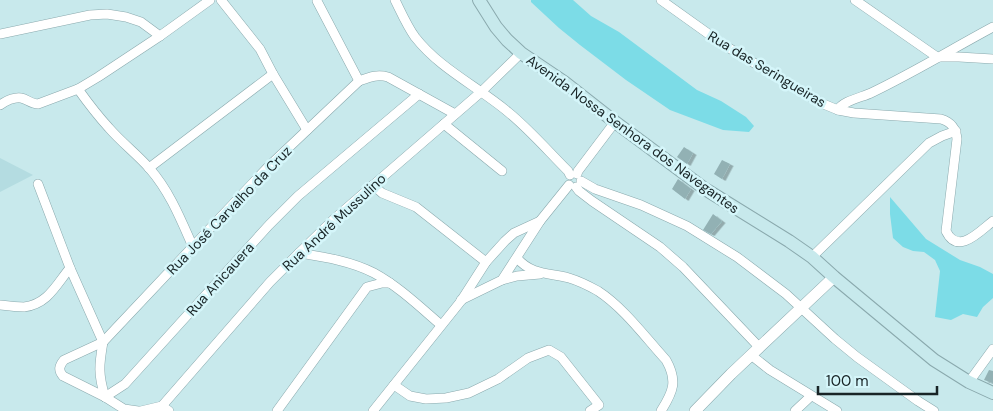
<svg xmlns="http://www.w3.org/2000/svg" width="993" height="411" font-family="'DM Sans',sans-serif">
<defs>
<filter id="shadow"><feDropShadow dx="3.5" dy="2" stdDeviation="0" flood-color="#0004"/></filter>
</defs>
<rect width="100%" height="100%" fill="#c8e9ec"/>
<!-- built -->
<path fill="#b4dce1" d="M0 158 33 175 0 192Z"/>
<!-- green -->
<g fill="#7cdce7">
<path d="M531 0H573L591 16 619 32 697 90 721 101 746 117 754 126 749 132 723 130 670 110 626 80 580 45 559 28 531 2Z"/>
<path d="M890 197 926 239 960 260 980 267 993 274V298L983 307 977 317 963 314 951 320 935 317 940 271 935 260 924 252 913 251 903 247 893 238 890 214Z"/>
</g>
<!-- building -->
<g fill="#92b1b4" filter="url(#shadow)">
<path d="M684 147 693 153 687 164 677 157Z"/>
<path d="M722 160 730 164 722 179 714 174Z"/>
<path d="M678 179 691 189 685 199 672 189Z"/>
<path d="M713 214 722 221 711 234 703 230Z"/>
<path d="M989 370 993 371V383L984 380Z"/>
</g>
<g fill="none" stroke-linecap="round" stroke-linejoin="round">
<defs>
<g id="minor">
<path d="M221 0 260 49 273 74 307 130"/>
<path d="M395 0C401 12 407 26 415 37 440 69 477 86 508 112 529 129 548 151 568 171L570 175"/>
<path d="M661 0 724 45 821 103 838 110 854 113 941 119C951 122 956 128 957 139L946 231C958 256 980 231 993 221"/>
<path d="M855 0 937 57H959L993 59"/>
<path d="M317 1 359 81C370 77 377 74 388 77L455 114"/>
<path d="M0 34 90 15 107 14 126 17 141 22 160 36"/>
<path d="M78 89C88 103 98 116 109 128 122 143 138 155 150 169 170 192 181 220 193 247"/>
<path d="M0 105C6 101 14 97 21 98 27 99 31 104 38 104L78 89 98 77 160 36 210 0"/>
<path d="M838 110C842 101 863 97 871 93 913 73 952 49 993 27"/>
<path d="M444 124 502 171"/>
<path d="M149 168 273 74"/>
<path d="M577 174 578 171 615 122"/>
<path d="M581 181 595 189 641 205 687 226 737 257 786 294 835 339 857 357 918 401 934 411"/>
<path d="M38 184 70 268 103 342"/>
<path d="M373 185 382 193 416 207 486 262"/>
<path d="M576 187 579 191 592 201 660 247 683 267 759 347"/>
<path d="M299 253C324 257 351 261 374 273 398 286 420 307 441 325"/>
<path d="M812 257 929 143 942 136 956 131"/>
<path d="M517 258C531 275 550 273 569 278 579 281 589 286 598 291 624 308 645 337 666 360 678 381 673 392 661 411"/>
<path d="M502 280 517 276 540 274"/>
<path d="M461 300 502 280 540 221 569 185"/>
<path d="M0 305C8 306 16 307 24 307 48 304 56 285 70 268"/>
<path d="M103 342C99 365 98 374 105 397"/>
<path d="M751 355 770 370 837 411"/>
<path d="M969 382 993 349"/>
<path d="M394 385 410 396 426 399 446 398 469 393 498 379 528 358 549 350 561 357 599 405 590 411"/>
<path d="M105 397 125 384 269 225 298 196 419 94"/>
<path d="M162 406 270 282 299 253 334 219 481 92 521 53"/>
<path d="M138 411 124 409 105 397 63 376C58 370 59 366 64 360L103 342 267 168 359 81"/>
<path d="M141 411 162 406 169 411"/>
<path d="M277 411 367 287 382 283H390"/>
<path d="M373 411 461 301 486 262 505 241 514 233 540 221"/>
<path d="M795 411 811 396"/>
</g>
<path id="tertiary" d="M695 411 731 374 834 277"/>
<path id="secondary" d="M479 0 496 27 507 40 521 53 564 82 615 122 705 189 789 241 812 257 834 277 934 360 969 382 993 393"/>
</defs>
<!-- minor casing -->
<use href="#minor" stroke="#8aa9ad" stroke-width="10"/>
<!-- tertiary casing -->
<use href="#tertiary" stroke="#8aa9ad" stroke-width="12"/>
<!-- secondary casing -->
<use href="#secondary" stroke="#8aa9ad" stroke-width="14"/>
<!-- minor -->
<use href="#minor" stroke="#fff" stroke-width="9"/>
<!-- tertiary -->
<use href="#tertiary" stroke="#fff" stroke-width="11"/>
<!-- secondary -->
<use href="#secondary" stroke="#c7e9ec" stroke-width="12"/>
</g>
<g text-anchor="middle" stroke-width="5" stroke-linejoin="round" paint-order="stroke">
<!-- street labels -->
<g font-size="14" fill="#182426" stroke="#d5f6fa">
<text transform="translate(767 69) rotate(31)" y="5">Rua das Seringueiras</text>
<text transform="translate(633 134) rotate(36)" y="5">Avenida Nossa Senhora dos Navegantes</text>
<text transform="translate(229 210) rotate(-46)" y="5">Rua José Carvalho da Cruz</text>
<text transform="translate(334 222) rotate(-43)" y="5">Rua André Mussulino</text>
<text transform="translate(220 279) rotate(-48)" y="5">Rua Anicauera</text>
</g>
</g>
<!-- scale -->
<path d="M818 386v8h119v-8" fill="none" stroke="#182426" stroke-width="2.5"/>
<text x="826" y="386" font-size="15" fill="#182426" stroke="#d5f6fa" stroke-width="4" paint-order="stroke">100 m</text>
</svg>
